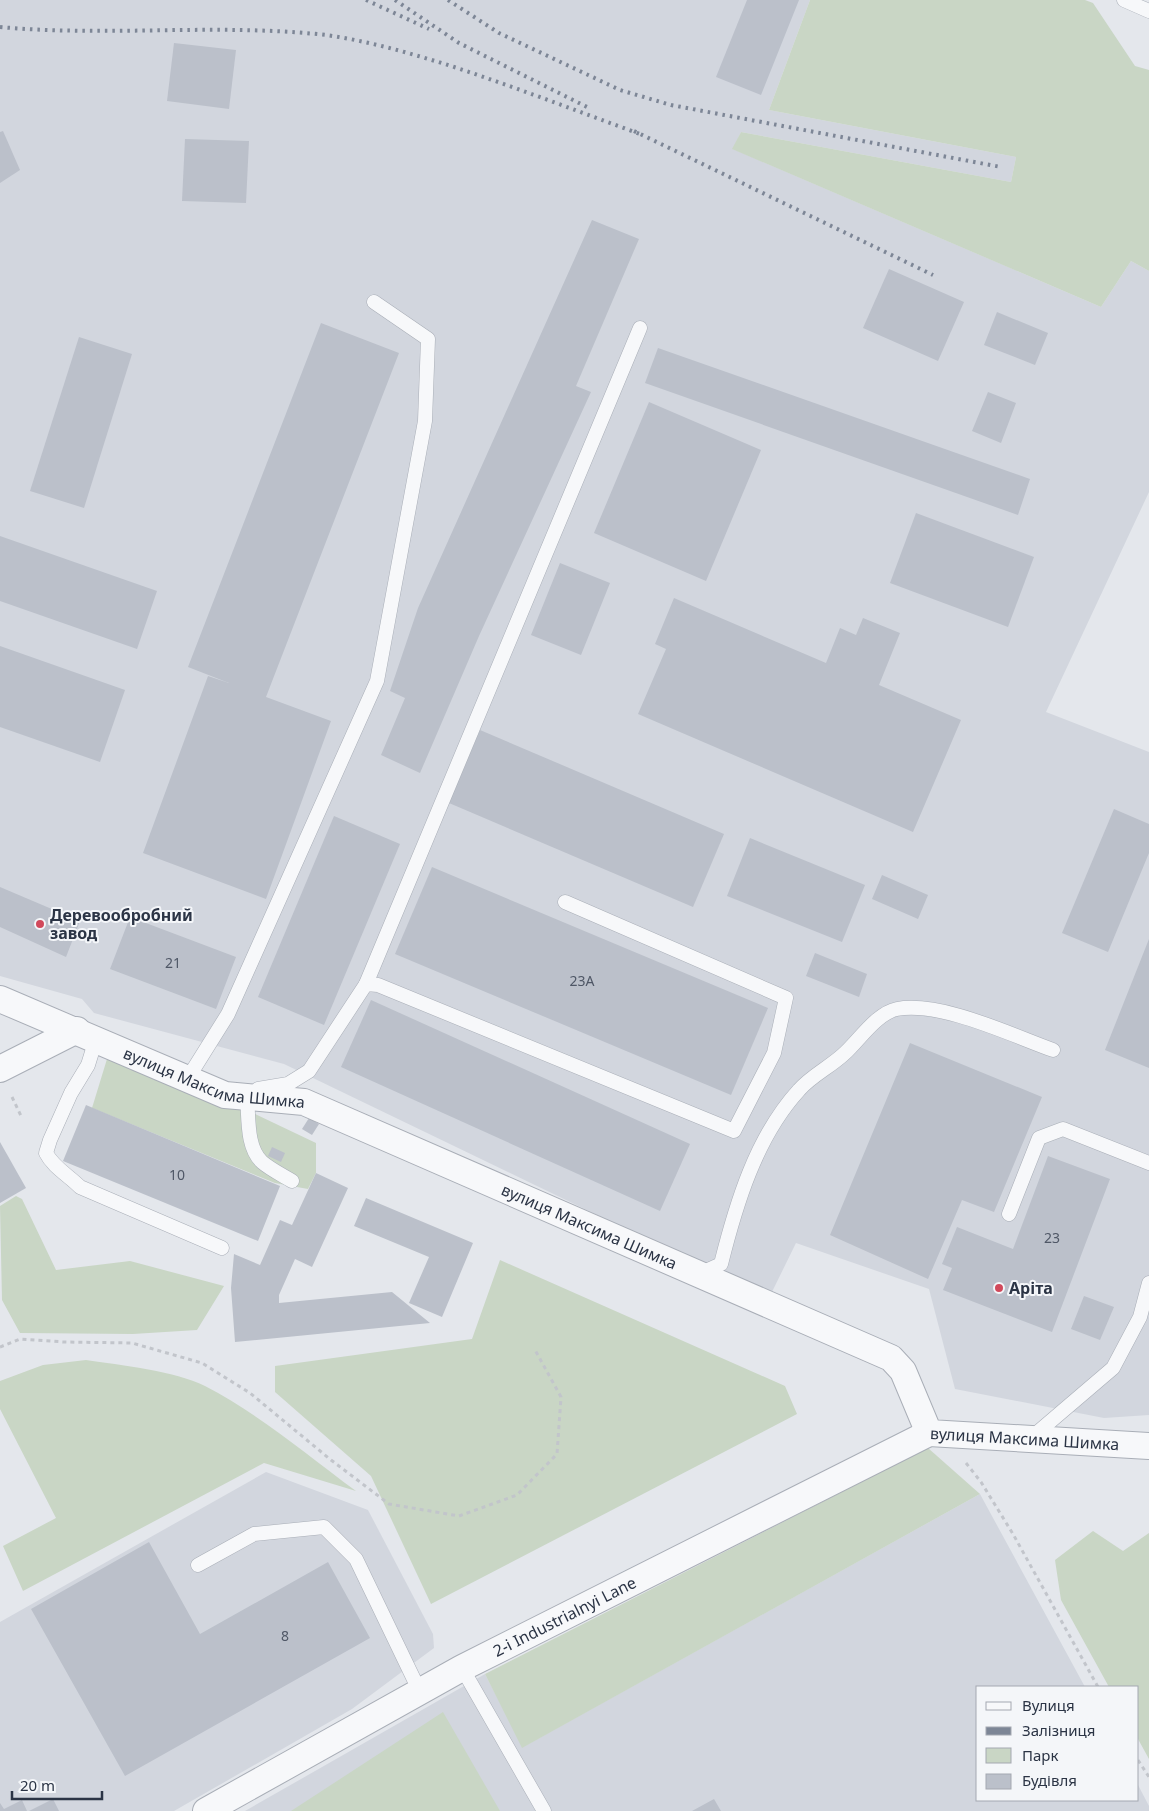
<svg xmlns="http://www.w3.org/2000/svg" width="1149" height="1811" font-family="'Noto Sans',sans-serif">
<rect width="100%" height="100%" fill="#e4e7ec"/>
<!-- built -->
<g fill="#d2d6de">
<path d="M0 0H810L769 110 1016 157 1011 182 741 132 733 149 1101 307 1131 261 1149 271V492L1046 712 1149 752V1415L1104 1418 955 1389 929 1289 796 1243 769 1298 284 1064 94 1013 82 999 0 976Z"/>
<path d="M266 1472 368 1510 433 1634 434 1648 352 1709 174 1811H0V1622Z"/>
<path d="M980 1494 1085 1687H978V1800H1138V1785L1149 1806V1811H245L485 1674 523 1747Z"/>
</g>
<!-- green -->
<g fill="#c9d6c5">
<path d="M810 0H1085L1093 3 1135 66 1149 70V271L1131 261 1101 307 732 149 741 132 1011 182 1016 157 769 110Z"/>
<path d="M107 1059 204 1099 251 1112 316 1143V1173L308 1189 275 1183 92 1108Z"/>
<path d="M16 1196 22 1199 56 1270 130 1261 224 1286 197 1330 133 1334 20 1333 2 1300 0 1206Z"/>
<path d="M500 1260 785 1386 797 1414 431 1604 371 1476 275 1392V1366L472 1339Z"/>
<path d="M86 1360C120 1365 175 1371 205 1386 259 1414 307 1455 356 1491L264 1463 23 1591 3 1546 56 1518 0 1409V1381L43 1365Z"/>
<path d="M928 1448 980 1494 522 1748 485 1674Z"/>
<path d="M1093 1531 1123 1551 1149 1533V1759L1138 1739V1687H1109L1061 1600 1055 1560Z"/>
<path d="M443 1712 500 1811H291Z"/>
</g>
<!-- building -->
<g fill="#bbc0ca">
<path d="M747 0H799L761 95 716 77Z"/>
<path d="M174 43 236 50 229 109 167 101Z"/>
<path d="M3 131 20 170 0 183V132Z"/>
<path d="M185 139 249 141 246 203 182 201Z"/>
<path d="M592 220 639 239 576 386 591 392 479 636 420 773 381 755 405 698 390 691 418 608Z"/>
<path d="M889 269 964 302 938 361 863 328Z"/>
<path d="M997 312 1048 333 1035 365 984 345Z"/>
<path d="M321 323 399 353 266 697 331 721 266 899 143 853 208 676 229 683 188 667Z"/>
<path d="M79 337 132 354 84 508 30 491Z"/>
<path d="M658 348 1030 479 1018 515 645 383Z"/>
<path d="M988 392 1016 403 1001 443 972 431Z"/>
<path d="M649 402 761 450 706 581 594 533Z"/>
<path d="M916 513 1034 557 1008 627 890 583Z"/>
<path d="M0 536 157 591 137 649 0 601Z"/>
<path d="M560 563 610 583 581 655 531 635Z"/>
<path d="M674 598 826 663 840 628 856 635 863 618 900 633 879 685 961 720 913 832 638 714 666 649 655 644Z"/>
<path d="M0 646 125 690 100 762 0 727Z"/>
<path d="M480 730 724 834 693 907 449 803Z"/>
<path d="M1114 809 1149 824V853L1108 952 1062 933Z"/>
<path d="M334 816 400 844 324 1025 258 997Z"/>
<path d="M750 838 865 885 842 942 727 896Z"/>
<path d="M432 867 768 1008 731 1095 395 954Z"/>
<path d="M882 875 928 895 918 919 872 899Z"/>
<path d="M0 887 80 921 66 957 0 927Z"/>
<path d="M130 917 236 957 216 1009 110 969Z"/>
<path d="M1149 939V1068L1105 1050Z"/>
<path d="M815 953 867 974 859 997 806 976Z"/>
<path d="M371 1000 690 1144 660 1211 341 1067Z"/>
<path d="M910 1043 1042 1097 994 1212 962 1200 928 1279 830 1235Z"/>
<path d="M86 1105 280 1186 258 1241 63 1161Z"/>
<path d="M309 1118 319 1124 312 1135 302 1129Z"/>
<path d="M0 1142 26 1188 0 1203Z"/>
<path d="M272 1147 285 1153 281 1162 268 1156Z"/>
<path d="M1048 1156 1110 1179 1052 1332 943 1290 952 1268 942 1264 957 1227 1013 1249Z"/>
<path d="M316 1173 348 1188 312 1267 295 1259 279 1295V1303L392 1292 430 1323 235 1342 231 1288 234 1254 260 1265 280 1220 292 1225Z"/>
<path d="M366 1198 473 1243 442 1317 409 1303 429 1257 354 1226Z"/>
<path d="M1084 1296 1114 1307 1100 1340 1071 1329Z"/>
<path d="M149 1542 200 1634 328 1562 370 1638 125 1776 31 1609Z"/>
<path d="M53 1799 59 1811H29Z"/>
<path d="M714 1799 721 1811H692Z"/>
<path d="M22 1800 27 1811H0V1803L4 1809Z"/>
</g>
<g fill="none" stroke-linecap="round" stroke-linejoin="round">
<defs>
<g id="lane">
<path d="M1124 0 1149 11"/>
<path d="M366 984 640 328"/>
<path d="M96 1039 88 1065 71 1093 50 1140 46 1153C53 1167 68 1175 80 1187L222 1248"/>
<path d="M188 1078 228 1014 377 681 425 421 428 339 374 302"/>
<path d="M258 1089 288 1084 309 1071 366 984 378 985 734 1131 774 1053 786 998 565 902"/>
<path d="M247 1097C249 1117 246 1147 262 1162 270 1169 282 1175 292 1181"/>
<path d="M1009 1214 1039 1138 1063 1129 1149 1163"/>
<path d="M699 1274 721 1264C736 1204 756 1137 799 1090 812 1075 832 1066 846 1052 860 1039 877 1013 897 1009 941 1001 1011 1035 1053 1050"/>
<path d="M1031 1438 1113 1368 1140 1317 1149 1283"/>
<path d="M198 1565 254 1534 324 1527 356 1559 420 1692"/>
<path d="M462 1668 544 1811"/>
</g>
<g id="street">
<path id="s1" d="M0 999 225 1095 304 1102 891 1358 903 1371 929 1433 1149 1446"/>
<path d="M0 1069 77 1030"/>
<path id="s2" d="M206 1811 462 1668 929 1433"/>
</g>
</defs>
<!-- lane casing -->
<use href="#lane" stroke="#a9aeb7" stroke-width="15"/>
<!-- street casing -->
<use href="#street" stroke="#a9aeb7" stroke-width="28"/>
<!-- path -->
<g stroke="#c2c5cb" stroke-width="3" stroke-dasharray="4 4" stroke-linecap="butt">
<path d="M12 1097 22 1118"/>
<path d="M0 1347 20 1339 64 1342 132 1343 202 1363 250 1393 331 1460 389 1504 459 1516 517 1495 557 1454 561 1397 535 1350"/>
<path d="M966 1463 981 1482 1013 1534 1098 1687"/>
<path d="M1138 1760 1149 1777"/>
</g>
<!-- lane -->
<use href="#lane" stroke="#f7f8fa" stroke-width="14"/>
<!-- street -->
<use href="#street" stroke="#f7f8fa" stroke-width="26"/>
<!-- rail -->
<g stroke="#7d8696" stroke-width="4" stroke-dasharray="2.5 5" stroke-linecap="butt">
<path d="M366 0 429 29"/>
<path d="M395 0 459 43 589 108"/>
<path d="M448 0 499 33 620 90 671 105 1001 167"/>
<path d="M0 27C108 37 218 23 326 35 368 41 410 53 451 66 515 87 577 111 640 134"/>
<path d="M634 131 933 275"/>
</g>
</g>
<!-- markers -->
<g fill="#d1495b" stroke="#f4f6f9" stroke-width="2">
<circle cx="40" cy="924" r="5"/>
<circle cx="999" cy="1288" r="5"/>
</g>
<g text-anchor="middle" stroke-width="4" stroke-linejoin="round" paint-order="stroke">
<!-- number labels -->
<g font-size="14" fill="#4f5766">
<text x="173" y="968">21</text>
<text x="582" y="986">23А</text>
<text x="177" y="1180">10</text>
<text x="1052" y="1243">23</text>
<text x="285" y="1641">8</text>
</g>
<!-- poi labels -->
<g font-size="16" font-weight="bold" fill="#2b3445" stroke="#f4f6f9" text-anchor="start">
<text x="50" y="921">Деревообробний<tspan x="50" dy="18">завод</tspan></text>
<text x="1009" y="1294">Аріта</text>
</g>
<!-- street labels -->
<g font-size="16" fill="#2b3445" stroke="#f4f6f9">
<text dy="6" stroke="none"><textPath href="#s1" startOffset="230">вулиця Максима Шимка</textPath></text>
<text dy="6" stroke="none"><textPath href="#s1" startOffset="635">вулиця Максима Шимка</textPath></text>
<text dy="6" stroke="none"><textPath href="#s1" startOffset="1145">вулиця Максима Шимка</textPath></text>
<text dy="6" stroke="none"><textPath href="#s2" startOffset="408">2-i Industrialnyi Lane</textPath></text>
</g>
</g>
<!-- legend -->
<rect x="976" y="1686" width="162" height="115" fill="#f4f6f9" stroke="#a4a8b1"/>
<rect x="986" y="1702" width="25" height="8" fill="#f7f8fa" stroke="#a4a8b1"/>
<text x="1022" y="1711" font-size="15" fill="#2b3445">Вулиця</text>
<rect x="986" y="1727" width="25" height="8" fill="#7d8696" stroke="#a4a8b1"/>
<text x="1022" y="1736" font-size="15" fill="#2b3445">Залізниця</text>
<rect x="986" y="1748" width="25" height="15" fill="#c9d6c5" stroke="#a4a8b1"/>
<text x="1022" y="1761" font-size="15" fill="#2b3445">Парк</text>
<rect x="986" y="1774" width="25" height="15" fill="#bbc0ca" stroke="#a4a8b1"/>
<text x="1022" y="1786" font-size="15" fill="#2b3445">Будівля</text>
<!-- scale -->
<path d="M12 1791v8h90v-8" fill="none" stroke="#2b3445" stroke-width="2.5"/>
<text x="20" y="1791" font-size="15" fill="#2b3445" stroke="#f4f6f9" stroke-width="4" paint-order="stroke">20 m</text>
</svg>
